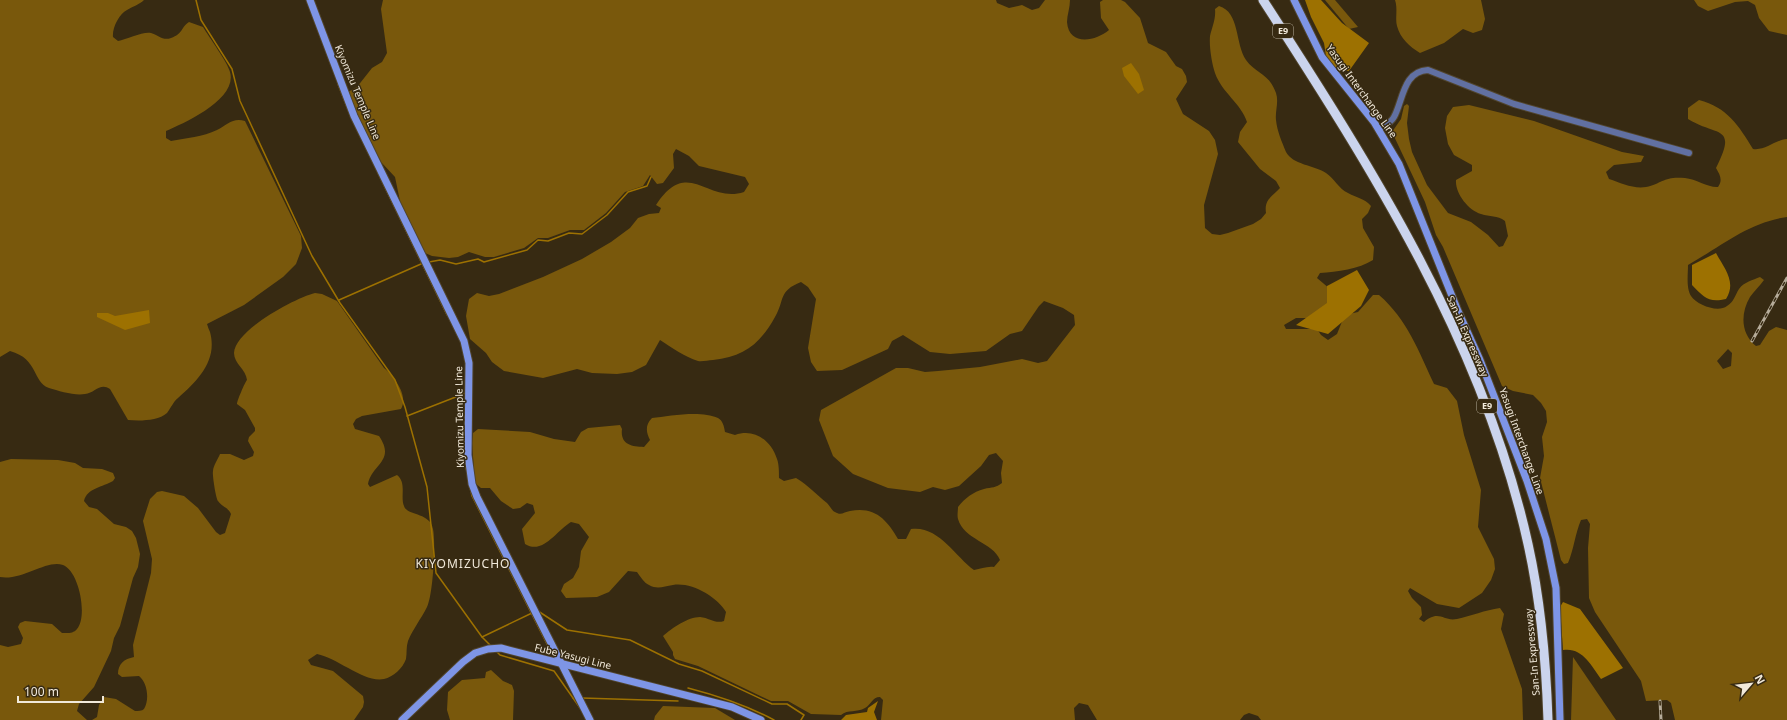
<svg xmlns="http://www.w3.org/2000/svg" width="1787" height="720" font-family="'Noto Sans',sans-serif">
<rect width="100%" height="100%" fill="#372a12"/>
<!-- forest -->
<g fill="#79580c" fill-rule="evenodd">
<path d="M0 0H144C139 5 133 6 127 10 119 14 112 28 113 37L118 41C127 39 144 31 151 33 158 35 163 41 171 38 183 34 181 27 189 22L203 27C209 37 228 63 230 72 238 99 185 123 166 131V138L171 141C186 138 203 137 217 130 227 125 233 117 245 121L301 236 302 248 296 264 283 277 244 305 207 324C208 327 209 330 210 332 218 361 197 381 178 398 173 402 171 408 167 413 158 421 140 421 128 420L110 389C100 382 95 393 85 394 75 396 59 391 49 388 32 382 39 359 10 351L0 357Z"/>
<path d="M383 0H996L997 3 1009 8 1022 5 1032 10 1039 8 1045 0H1070C1070 8 1067 15 1067 22 1069 47 1096 41 1109 30L1101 18 1100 2 1103 0H1121L1125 2 1140 18 1148 43 1166 52 1176 66 1182 69 1186 76 1187 82 1176 99 1183 114 1209 131 1215 140 1218 154 1204 205 1205 228 1212 234 1220 235 1228 233 1253 224 1261 219 1266 213C1264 199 1272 197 1280 188L1276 181 1260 169 1238 142 1240 132 1247 122C1241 103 1222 93 1215 73 1212 64 1209 47 1210 36 1212 27 1216 19 1215 9L1219 6C1240 12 1235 44 1246 60 1256 74 1269 73 1276 93 1279 102 1275 111 1276 120 1277 131 1282 142 1286 152 1293 165 1314 165 1326 173 1334 178 1339 189 1348 193 1357 198 1364 198 1371 206L1368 213 1362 219 1363 228 1374 247 1373 260C1359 269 1337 272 1320 273L1317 278 1330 289 1329 304 1311 318H1296L1284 325 1286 329H1317L1321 335 1328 340 1337 334 1343 319 1349 314 1358 312 1373 295H1379C1407 319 1419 352 1434 384L1447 388 1457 401 1464 435 1481 490 1478 527 1494 559 1495 569 1491 580 1482 593 1459 608 1437 604 1410 588 1408 591 1412 598 1421 607 1422 615 1419 619 1424 622C1440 609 1443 622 1457 619 1471 616 1485 610 1500 608L1504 614 1501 629 1522 689 1523 720H1261L1258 716 1249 713 1244 715 1240 720H1097L1088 705 1079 703 1074 708 1075 720H881L883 700 880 697C872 697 871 705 865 708 857 713 848 709 841 715L811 714 788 701H771L698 666 675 659 673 655V652L663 636C672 628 688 617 700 617 710 618 715 624 724 621L726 612C717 597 692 582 673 585 664 586 658 590 649 585 644 583 640 576 637 572L628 571 609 592 597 597 566 598 561 591 564 584 573 578 579 567 581 551 589 537 579 524 571 522C556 531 543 555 525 544L522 529 535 513 533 505 527 503 520 508 513 509 501 501 490 488H481L475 483 472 443 473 433 478 429 530 432 554 439 575 442 581 432 588 428 620 425 622 429C620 444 631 447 644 447L650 440C646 432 645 425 652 418 669 416 701 410 718 418 723 421 724 426 725 432L735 435C754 428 771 440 777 459 779 464 779 472 779 478L784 481 796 478C808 485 817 495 827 503 830 506 832 511 835 512 841 516 844 512 850 511 875 506 887 520 898 539H906L911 529C938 525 955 556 974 570 981 569 987 566 994 567L1000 560C993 542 964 540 958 519 957 516 958 510 958 507 965 498 973 492 984 489 992 487 996 488 1002 483L1001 473 1003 461 996 453 989 455 981 466 959 486 945 490 933 487 920 492 888 488 853 474 833 456 819 420 821 410 896 368H908L925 372 938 371 980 367 1022 359 1038 363 1047 361 1075 325 1074 315 1063 308 1044 301 1039 306 1022 331 1010 334 986 351 950 354 930 352 903 335 892 341 888 349 842 370 817 371 811 362 808 348 816 299 808 287 801 282C778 291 785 300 775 317 760 344 744 357 713 360 708 360 702 362 698 361 685 357 671 347 660 340L646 365 632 372 617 374 592 373 577 369 543 378 504 371 492 362 486 353 470 339 466 316 469 299 477 293 489 296 499 294 543 277 582 259 611 242 630 228 638 218 649 214 659 213 661 208 656 205C688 156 707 204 744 192L749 184 745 177 699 166 689 156 676 149 673 154 674 168 663 183 657 184 650 175 643 186 625 192 606 213 584 230H570L548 238H538L524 248 494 257H485L469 252 458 257 449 258 432 256 425 253 401 206 395 177 381 162 354 109 348 92 357 87 372 68 382 62 387 53 381 9Z"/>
<path d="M1325 0H1335L1358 27 1349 29Z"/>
<path d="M1395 0H1481L1485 19 1482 30 1473 33 1463 29 1444 43 1420 53C1410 47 1400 38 1397 26 1395 18 1398 9 1395 0Z"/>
<path d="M1694 0H1787V35L1769 31 1759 18 1755 5 1748 1 1735 2 1708 11 1698 6Z"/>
<path d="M1699 100C1727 107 1739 126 1753 149 1765 151 1775 140 1787 139V217C1749 222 1720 247 1688 265 1688 274 1686 288 1691 296 1697 305 1718 313 1727 306 1734 302 1735 295 1739 289 1744 282 1753 280 1760 277L1764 280C1760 286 1754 291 1750 297 1740 314 1741 334 1756 346L1760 345 1769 331 1776 327 1787 330V720H1675L1671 703 1667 700 1646 701 1641 681 1595 612 1589 598 1588 548 1590 524 1587 519 1581 520C1575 534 1574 549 1568 563L1564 564 1561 560 1540 478 1544 456 1542 437 1547 422 1546 411 1541 403 1533 395 1513 391 1502 386 1443 247 1436 235 1425 202 1392 132 1401 119 1404 106 1407 104 1409 106 1407 123 1409 139 1412 152 1427 185 1448 213 1471 222 1488 235 1499 247 1503 246 1508 236 1505 221C1497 215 1490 217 1481 214 1468 210 1455 193 1456 180L1472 171V165L1454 155 1448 144 1445 128 1447 116 1453 107 1469 105 1534 121 1622 152 1644 156 1641 162 1614 165 1606 172 1609 179C1621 183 1633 189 1646 187 1663 183 1664 176 1685 178 1696 179 1709 188 1718 187 1723 180 1720 175 1716 168 1738 124 1717 137 1688 119V108ZM1728 349 1732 353 1731 366 1723 369 1717 361Z"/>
<path d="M315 293 322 294 337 301 384 368C394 376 409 396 401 409L362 416 356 419 353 424 355 429 379 436C396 461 372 464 368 484L370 487 397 475C407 483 400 496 404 506 407 516 430 512 433 529 436 543 433 595 427 607 421 619 413 629 408 641 406 647 407 653 406 659 403 668 393 677 384 679 364 683 338 658 317 654L308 660 311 665 333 671 363 696 364 702 363 707 354 720H92L97 717 99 705 104 697 116 699 135 711C138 711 142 711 144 709 150 699 147 682 139 676L122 677 118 674C118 664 124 659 134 657L133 645 151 573 152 559 143 521 150 499 157 492 162 491 184 496 198 508 216 532 220 535 225 533 231 514C228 507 222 507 218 501 216 499 212 474 213 471 213 466 218 459 220 454H230L244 460 253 456 254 452 248 441 249 437 255 431V428L245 410 237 404C237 401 245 382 247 380 246 369 234 364 234 353 235 330 295 298 315 293Z"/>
<path d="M11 459 58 460 75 463 83 468 102 469 113 473 115 478 113 481C103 487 87 488 84 501L89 507 97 509 114 524 126 527 132 531 136 538 140 554 138 567 133 578 120 626 114 638 111 651 94 687 79 704 77 711 87 720H90H0V645L8 647 21 644 23 638 18 627 20 623 25 621 52 624 62 633C67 633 73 634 77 629 88 616 79 571 63 565 47 559 22 581 0 577V462Z"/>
<path d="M1573 657 1616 720H1571Z"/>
<path d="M491 670 503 681 512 685 514 691 513 720H450L447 710 448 692 462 680 485 678 486 672Z"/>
<path d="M663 706 715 708 735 720H654L655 716Z"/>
</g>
<!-- water -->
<g fill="#9d7101">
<path d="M1305 0H1321L1342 23 1369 43 1349 71H1337L1326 56 1324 43 1311 17Z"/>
<path d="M1131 63 1139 74 1144 90 1138 94 1124 76 1122 68Z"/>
<path d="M1716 253C1724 268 1737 282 1726 299 1708 303 1704 297 1692 285V265Z"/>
<path d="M1357 270 1369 290 1361 306 1328 334 1296 325 1327 303V286Z"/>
<path d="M149 310 150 323 125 330 97 317V313H108L115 316Z"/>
<path d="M1563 602 1580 609 1623 668 1601 679C1591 665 1582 647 1563 650L1560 607Z"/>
<path d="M878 701 874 712 877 720H841L846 715 867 712 868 708Z"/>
</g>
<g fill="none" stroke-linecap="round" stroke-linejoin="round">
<!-- stream -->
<g stroke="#9d7101" stroke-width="1.5">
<path d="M196 0 201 20 232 69 240 101 312 256 340 303 395 380 405 407 427 487 436 573 482 637 492 647"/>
<path d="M338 84 349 112"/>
<path d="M378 173 447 315"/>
<path d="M429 262 440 260 456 264 478 259 484 262 527 250 538 240 548 241 569 233 582 234 607 215 628 192 647 186 651 177"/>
<path d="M339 300 421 264"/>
<path d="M407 416 466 393"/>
<path d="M466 467 472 496 550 650 546 654"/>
<path d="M538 611 567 630 630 640 679 664 702 671 772 704H787L804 715 801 720"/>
<path d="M482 637 532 613"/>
<path d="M496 651 500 655 554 671 573 698H576"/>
<path d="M688 688C719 696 746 705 774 720"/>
<path d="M573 698 580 708"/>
<path d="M582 698 678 701"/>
</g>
<defs>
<path id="tertiary" d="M1379 129C1384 126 1391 123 1394 117 1403 101 1403 71 1428 70L1514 104 1689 153"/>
<g id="secondary">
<path d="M310 0 354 116 464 341 469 363 468 455 472 484 477 497 590 720"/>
<path d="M1294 0 1322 57 1374 122 1399 164 1458 311 1480 360 1527 481 1546 539 1556 588 1560 720"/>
<path d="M402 720 463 662 475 653 488 649 501 648 732 707 761 720"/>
</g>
<path id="motorway" d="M1263 0C1373 170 1484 344 1528 544 1541 602 1546 661 1548 720"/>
</defs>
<!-- tertiary casing -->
<use href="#tertiary" stroke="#51452e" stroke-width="8"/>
<!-- secondary casing -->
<use href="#secondary" stroke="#51452e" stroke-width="9"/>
<!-- motorway casing -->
<use href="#motorway" stroke="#51452e" stroke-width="11"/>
<!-- tertiary -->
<use href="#tertiary" stroke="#6170a2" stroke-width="6"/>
<!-- secondary -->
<use href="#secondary" stroke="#7e95e6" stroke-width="7"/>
<!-- motorway -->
<use href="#motorway" stroke="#cbd4ed" stroke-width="9"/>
<defs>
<g id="rail">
<path d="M1752 341 1787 278"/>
<path d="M1660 701 1661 720"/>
</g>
</defs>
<!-- rail casing -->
<use href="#rail" stroke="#b6ac9a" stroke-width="3"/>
<!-- rail -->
<use href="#rail" stroke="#372a12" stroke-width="1.5" stroke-dasharray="4.5" stroke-linecap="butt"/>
</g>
<g text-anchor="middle" stroke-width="3" stroke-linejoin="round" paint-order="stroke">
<!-- shield labels -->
<g fill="#372a12" stroke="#b9b09e" stroke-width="1">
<rect x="1273" y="24" width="20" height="14" rx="3"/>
<rect x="1477" y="399" width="20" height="14" rx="3"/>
</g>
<g font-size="9" font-weight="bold" fill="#f1e9da">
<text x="1283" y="34">E9</text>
<text x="1487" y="409">E9</text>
</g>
<!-- street labels -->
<g font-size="10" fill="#f1e9da" stroke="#372a12">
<text transform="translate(1362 91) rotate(54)" y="4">Yasugi Interchange Line</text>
<text transform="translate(358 92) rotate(67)" y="4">Kiyomizu Temple Line</text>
<text transform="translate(1468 336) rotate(66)" y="4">San-In Expressway</text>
<text transform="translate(459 417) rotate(-91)" y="4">Kiyomizu Temple Line</text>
<text transform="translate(1522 441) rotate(70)" y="4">Yasugi Interchange Line</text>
<text transform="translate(1532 652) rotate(-95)" y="4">San-In Expressway</text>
<text transform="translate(573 656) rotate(14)" y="4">Fube Yasugi Line</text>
</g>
<!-- quarter labels -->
<g font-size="12" letter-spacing="1" fill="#f1e9da" stroke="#372a12">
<text x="463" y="568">KIYOMIZUCHO</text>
</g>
</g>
<!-- north arrow -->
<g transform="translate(1751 684) rotate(62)" stroke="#372a12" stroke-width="3" paint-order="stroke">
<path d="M0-3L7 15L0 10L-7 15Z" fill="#f1e9da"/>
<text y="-6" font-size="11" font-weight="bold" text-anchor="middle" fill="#f1e9da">N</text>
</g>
<!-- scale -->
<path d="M18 696v6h85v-6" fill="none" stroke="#f1e9da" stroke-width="2"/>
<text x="24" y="696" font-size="12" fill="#f1e9da" stroke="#372a12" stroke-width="3" paint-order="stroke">100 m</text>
</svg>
